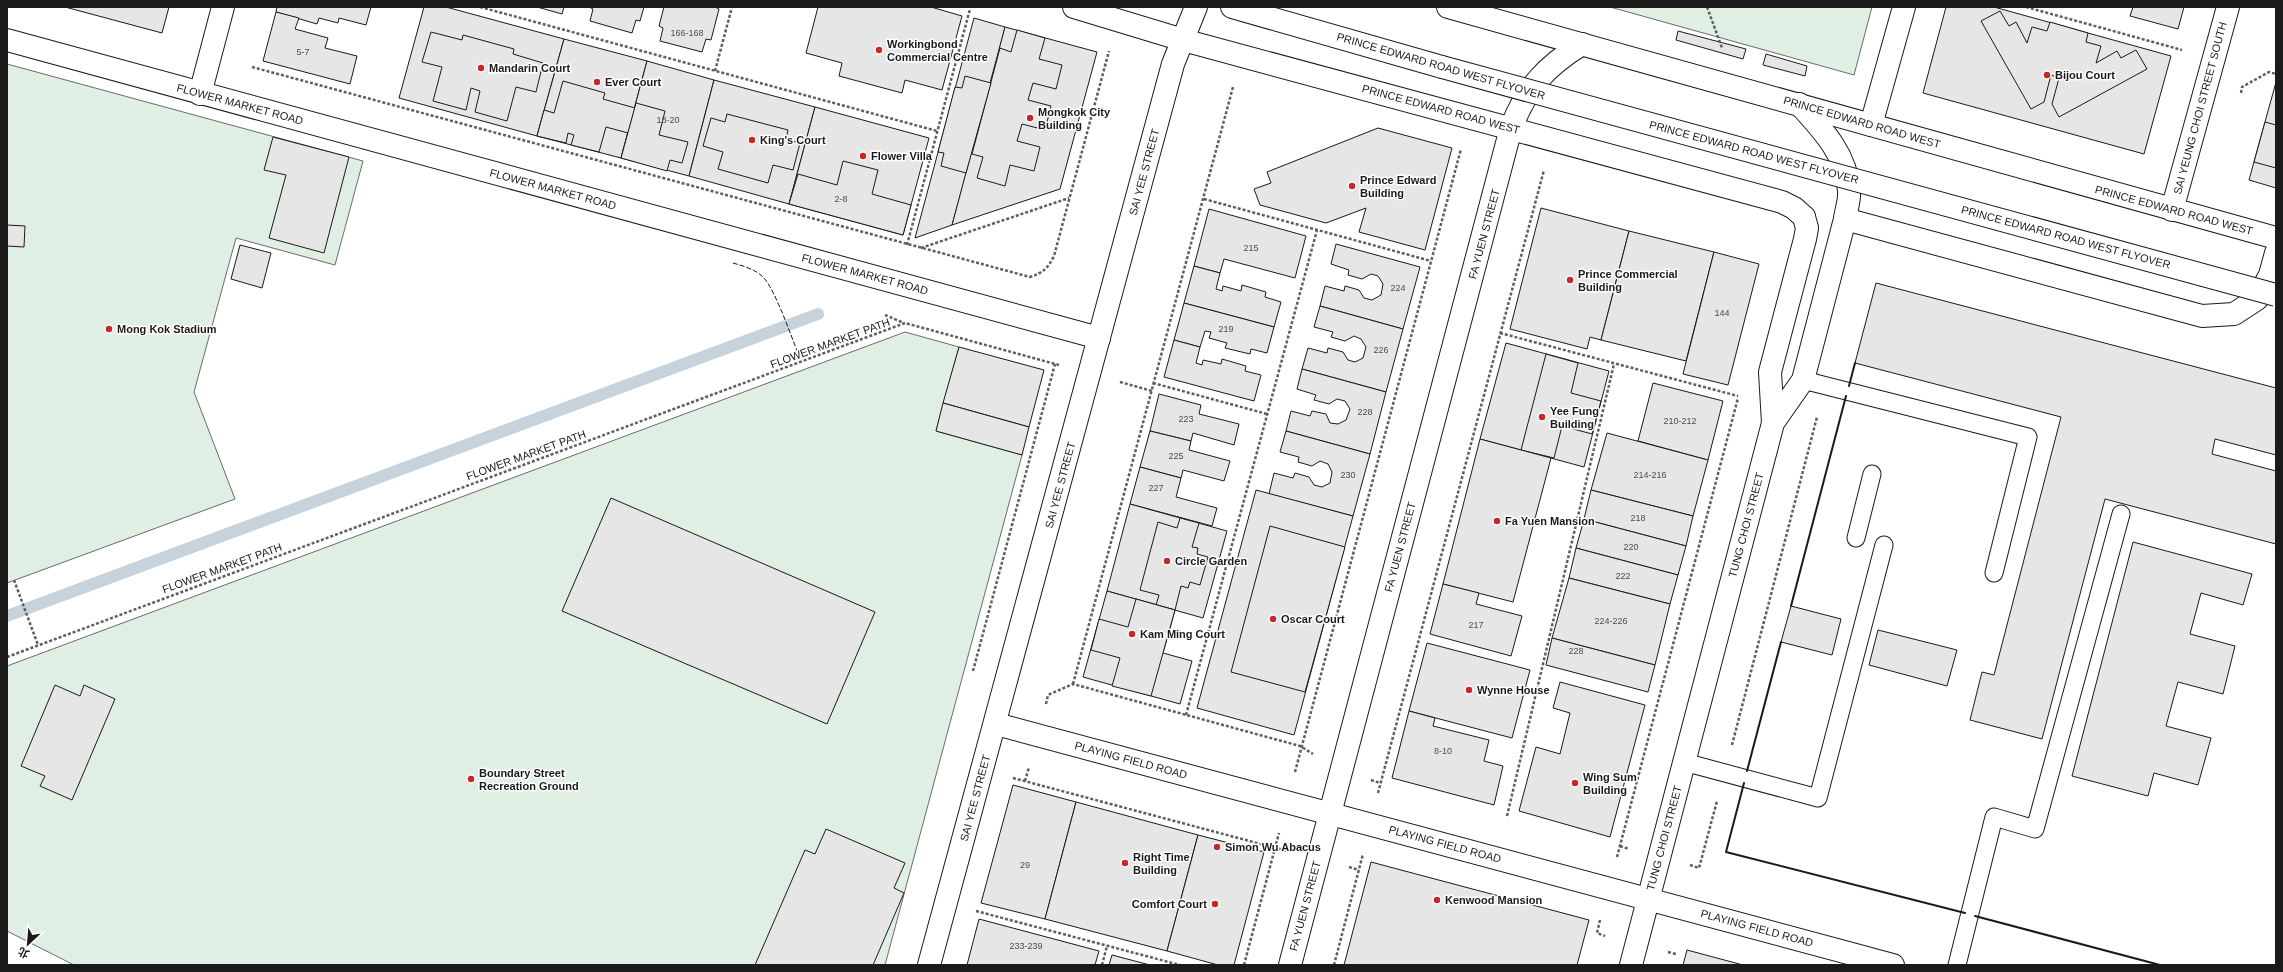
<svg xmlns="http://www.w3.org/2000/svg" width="2283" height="972" font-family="Helvetica,'Noto Sans TC',sans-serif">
<rect width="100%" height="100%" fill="#fff"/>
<!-- green -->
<g fill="#e0efe3" stroke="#6a6a6a">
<path d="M1610 7H1872L1854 75Z"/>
<path d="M7 64 363 161 335 265 236 238 194 392 235 499 7 583Z"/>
<path d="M905 332 959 347 936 431 1022 455 885 965H74L7 931V666Z"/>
</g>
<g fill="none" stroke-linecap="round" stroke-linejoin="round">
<!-- stream -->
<path stroke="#c6d2dc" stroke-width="12" d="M7 616 818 314"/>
</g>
<!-- building -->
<g fill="#e6e6e6" stroke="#1a1a1a">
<path d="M65 7H169L162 33Z"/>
<path d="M277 7H371L366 25 339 18 338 23 319 18 317 24 276 12Z"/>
<path d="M424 7H446L564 39 537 136 399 98Z"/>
<path d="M537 7H564L562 14Z"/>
<path d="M589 7H644L640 21 636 20 632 33 590 21 593 9Z"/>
<path d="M664 7H715L719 9 711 40 706 39 702 52 660 41 663 28 659 26Z"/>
<path d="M818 7H931L962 16 942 90 905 80 902 93 839 76 842 63 806 53Z"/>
<path d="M1946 7H1994L2171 56 2144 154 1923 93Z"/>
<path d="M2133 7H2184L2178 29 2130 16Z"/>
<path d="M2000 11 2009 26 2016 22 2027 43 2032 27 2047 31 2050 22 2088 33 2086 42 2101 46 2096 63 2117 51 2121 58 2136 50 2147 69 2059 117 2052 104 2059 78 2051 75 2044 102 2031 109 1981 21Z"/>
<path d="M276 12 299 18 295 29 328 38 325 48 357 56 350 84 263 61Z"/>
<path d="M974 18 1005 27 991 83 952 225 915 238Z"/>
<path d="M1005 27 1097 52 1060 189 952 225Z"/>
<path d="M1017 30 1045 38 1039 59 1062 65 1056 89 1033 83 1028 100 1051 106 1045 130 1022 124 1017 141 1040 147 1034 171 1010 165 1005 186 977 178 983 157 972 154 1000 48 1011 52Z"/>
<path d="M1678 31 1746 49 1743 59 1676 40Z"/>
<path d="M431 32 462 40 463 35 514 49 513 54 543 63 536 92 516 87 507 121 475 112 480 91 471 88 466 110 433 101 442 67 422 62Z"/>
<path d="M564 39 647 61 621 158 537 136Z"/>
<path d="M1766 54 1807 66 1805 76 1763 65Z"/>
<path d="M647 61 714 80 689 176 621 158Z"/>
<path d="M965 76 991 83 966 173 941 166 944 153 938 152 955 87 962 88Z"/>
<path d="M714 80 815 107 789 204 689 176Z"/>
<path d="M563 81 605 93 603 99 635 108 628 133 606 127 599 152 571 145 574 135 568 133 566 143 537 136 544 110 554 113Z"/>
<path d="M2276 82V188L2249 180Z"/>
<path d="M636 103 665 111 659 135 688 142 682 163 670 160 667 171 621 158Z"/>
<path d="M815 107 929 138 903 235 789 204Z"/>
<path d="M727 114 788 130 786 139 800 143 793 170 773 165 768 183 718 169 723 152 703 146 711 118 725 122Z"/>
<path d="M2265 122 2276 125V168L2254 162Z"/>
<path d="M1378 128 1452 148 1425 250 1359 232 1366 208 1326 223 1260 205 1254 189 1271 183 1267 172Z"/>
<path d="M273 137 349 157 324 253 269 238 286 175 264 170Z"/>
<path d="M843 161 878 170 872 194 911 205 903 235 789 204 798 174 837 185Z"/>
<path d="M1541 208 1629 231 1601 340 1590 337 1587 349 1510 329Z"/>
<path d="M1209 209 1306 236 1295 278 1224 259 1220 273 1194 266Z"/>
<path d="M7 225 25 226 24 247 7 246Z"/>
<path d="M1629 231 1714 252 1686 361 1601 340Z"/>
<path d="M1336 244 1420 267 1403 329 1320 306 1325 286 1344 291 1345 286 1359 290 1364 298 1372 300 1381 295 1383 284 1378 276 1371 274 1362 279 1348 275 1349 270 1331 264Z"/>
<path d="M240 245 271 253 262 288 231 279Z"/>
<path d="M1714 252 1759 264 1728 385 1683 374Z"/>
<path d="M1194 266 1220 273 1216 289 1222 291 1223 286 1241 291 1242 285 1266 292 1265 297 1281 302 1274 327 1184 303Z"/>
<path d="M1876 283 2276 388V455L2215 439 2212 454 2276 471V544L2105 499 2042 739 1970 720 1982 672 1994 675 2061 417 1855 363Z"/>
<path d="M1184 303 1274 327 1267 353 1251 349 1250 354 1225 348 1227 343 1209 338 1211 332 1205 331 1200 347 1174 340Z"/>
<path d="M1320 306 1403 329 1386 392 1302 369 1308 348 1327 353 1328 348 1343 352 1348 360 1355 362 1363 358 1366 347 1361 339 1354 336 1345 341 1331 337 1333 332 1314 327Z"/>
<path d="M1174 340 1200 347 1196 363 1202 365 1203 360 1221 364 1222 359 1246 366 1245 371 1261 375 1254 401 1164 377Z"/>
<path d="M1506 343 1609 371 1584 467 1480 439Z"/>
<path d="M959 347 1044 370 1029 427 943 403Z"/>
<path d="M1546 354 1578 363 1571 393 1601 401 1592 434 1562 426 1554 458 1521 450Z"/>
<path d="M1302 369 1386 392 1370 454 1286 431 1291 411 1310 416 1312 411 1326 414 1330 423 1338 424 1346 420 1350 409 1345 401 1337 399 1329 404 1314 400 1316 395 1297 389Z"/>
<path d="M1653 383 1723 401 1708 460 1638 441Z"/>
<path d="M1159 394 1201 405 1199 414 1239 424 1234 445 1193 433 1191 441 1150 431Z"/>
<path d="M943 403 1029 427 1022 455 936 431Z"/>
<path d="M1150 431 1191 441 1189 450 1230 461 1224 481 1183 470 1181 478 1140 467Z"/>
<path d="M1286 431 1370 454 1353 516 1269 494 1274 473 1293 478 1295 473 1309 477 1314 485 1322 487 1330 483 1332 472 1328 464 1320 461 1312 466 1298 462 1299 457 1280 452Z"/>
<path d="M1607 433 1708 460 1693 516 1591 490Z"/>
<path d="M1480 439 1551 458 1513 602 1443 584Z"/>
<path d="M1140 467 1181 478 1176 497 1217 508 1212 526 1130 504Z"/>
<path d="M1256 490 1353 516 1294 735 1197 708Z"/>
<path d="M1591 490 1693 516 1686 546 1584 519Z"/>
<path d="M611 498 875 612 827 724 562 611Z"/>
<path d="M1130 504 1227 531 1203 618 1107 591Z"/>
<path d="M1180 518 1199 523 1192 547 1198 548 1197 554 1208 557 1200 585 1190 582 1188 588 1181 586 1175 610 1156 605 1159 595 1140 590 1158 522 1177 528Z"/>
<path d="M1584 519 1686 546 1678 575 1576 548Z"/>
<path d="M1270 526 1345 547 1305 692 1231 672Z"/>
<path d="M2133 542 2252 574 2243 605 2201 593 2190 634 2235 646 2223 694 2178 682 2166 726 2211 738 2198 785 2154 773 2148 796 2072 776Z"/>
<path d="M1576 548 1678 575 1670 604 1569 578Z"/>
<path d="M1569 578 1670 604 1655 665 1552 638Z"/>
<path d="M1443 584 1479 593 1476 604 1522 616 1511 656 1430 634Z"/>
<path d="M1107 591 1175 610 1163 653 1192 661 1180 704 1083 677Z"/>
<path d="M1136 599 1175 610 1151 696 1112 686 1120 658 1091 650 1099 619 1128 627Z"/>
<path d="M1791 606 1841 619 1832 655 1781 642Z"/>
<path d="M1878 630 1957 650 1947 686 1869 665Z"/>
<path d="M1552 638 1655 665 1648 692 1546 665Z"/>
<path d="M1427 643 1530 670 1512 738 1409 711Z"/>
<path d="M1560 682 1645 705 1610 837 1519 811 1536 747 1560 754 1570 713 1553 708Z"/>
<path d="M55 685 80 696 84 685 115 699 72 800 40 786 45 776 21 766Z"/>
<path d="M1409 711 1435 718 1433 726 1489 740 1484 761 1503 766 1494 805 1392 778Z"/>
<path d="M1013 785 1076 802 1045 919 981 903Z"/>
<path d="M1076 802 1198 835 1167 951 1045 919Z"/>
<path d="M826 829 905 863 894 888 904 893 873 965H755L805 850 815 854Z"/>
<path d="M1198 835 1264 852 1234 965H1218L1167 951Z"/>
<path d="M1371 862 1589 920 1577 965H1344Z"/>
<path d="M979 919 1099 951 1095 965H967Z"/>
<path d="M1687 950 1743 965H1683Z"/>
<path d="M1112 955 1150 965H1109Z"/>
</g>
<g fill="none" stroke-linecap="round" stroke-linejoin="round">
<defs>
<g id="lane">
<path d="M1803 380 2028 437 1994 573"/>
<path d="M1856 538 1872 474"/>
<path d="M1684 762 1818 798 1884 545"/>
<path d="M1957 965 1994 817 2035 829 2121 514"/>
</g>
<g id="street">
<path d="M1074 7 1183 40 1782 202 1794 208 1804 217"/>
<path d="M7 40 1099 338"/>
<path d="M200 94 223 7"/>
<path d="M1871 125 1904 7"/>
<path d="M2172 210 2228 7"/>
<path d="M996 724 1893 965"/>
<path d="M1290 965 1511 128"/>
</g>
<g id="secondary">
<path d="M1773 423 1770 372 1805 239 1807 228 1804 217"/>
<path d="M929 965 1173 64 1196 7"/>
<path d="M1631 965 1773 423 1803 380 1845 219C1846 210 1850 200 1849 191 1847 155 1822 129 1799 104"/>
</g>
<g id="primary">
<path d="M1232 7 1442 67"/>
<path d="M1448 7 2276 238"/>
<path d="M1511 128C1527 87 1545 67 1582 44"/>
<path d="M1845 219 2202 316 2234 314 2257 299 2270 275 2276 253"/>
</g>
</defs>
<!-- lane casing -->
<use href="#lane" stroke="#1a1a1a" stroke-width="19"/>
<!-- street casing -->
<use href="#street" stroke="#1a1a1a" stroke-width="24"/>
<!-- secondary casing -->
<use href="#secondary" stroke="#1a1a1a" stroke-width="24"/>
<!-- primary casing -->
<use href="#primary" stroke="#1a1a1a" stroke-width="24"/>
<!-- path -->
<g stroke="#5f5f5f" stroke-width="2.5" stroke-dasharray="3 2" stroke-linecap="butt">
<path d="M480 7 937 131"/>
<path d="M1707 7 1722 48"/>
<path d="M2026 7 2182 50"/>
<path d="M252 67 1030 277C1043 273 1048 268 1054 256L1109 51"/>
<path d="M715 71 732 7"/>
<path d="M2241 93 2242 87 2269 72 2276 74"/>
<path d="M1204 199 1431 261"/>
<path d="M907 245 970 9"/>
<path d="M921 248 1069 198"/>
<path d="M885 315 904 323"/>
<path d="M1500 333 1738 396"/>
<path d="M1120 382 1152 391"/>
<path d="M1153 383 1267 414"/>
<path d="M14 580 38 645"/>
<path d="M7 657 905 323 1059 365"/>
<path d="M973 671 1055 364"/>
<path d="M1073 684 1233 87"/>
<path d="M1046 704 1048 695 1073 684 1300 746 1313 754"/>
<path d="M1186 715 1317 230"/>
<path d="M1732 745 1817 417"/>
<path d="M1295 772 1461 149"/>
<path d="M1013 778 1287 851"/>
<path d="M1371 780 1380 783"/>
<path d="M1025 781 1029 767"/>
<path d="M1378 793 1544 170"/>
<path d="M1507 816 1614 364"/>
<path d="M1620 846 1629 849"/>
<path d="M1617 857 1738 398"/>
<path d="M1690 865 1699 868 1717 801"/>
<path d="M1349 867 1359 870"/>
<path d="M976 911 1180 965"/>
<path d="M1600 920 1597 933 1605 936"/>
<path d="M1668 952 1676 954"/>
<path d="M1102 965 1107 946"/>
<path d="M1244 965 1279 833"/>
<path d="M1334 965 1363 854"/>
</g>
<!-- lane -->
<use href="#lane" stroke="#fff" stroke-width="17"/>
<!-- street -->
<use href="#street" stroke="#fff" stroke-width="22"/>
<!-- secondary -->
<use href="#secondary" stroke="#fff" stroke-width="22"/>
<!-- primary -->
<use href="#primary" stroke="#fff" stroke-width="22"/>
<defs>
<path id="primary-bridge" d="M1442 67 2276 295"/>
</defs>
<!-- primary-bridge casing -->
<use href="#primary-bridge" stroke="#1a1a1a" stroke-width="24" stroke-linecap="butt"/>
<!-- primary-bridge -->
<use href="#primary-bridge" stroke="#fff" stroke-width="22"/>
<!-- fence -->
<path stroke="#1a1a1a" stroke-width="1" stroke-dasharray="5 2" stroke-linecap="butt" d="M733 263C743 266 755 269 763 277 775 289 791 336 798 353"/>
<!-- wall -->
<g stroke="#1a1a1a" stroke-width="2">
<path d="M1849 386 1855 363"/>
<path d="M1791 606 1846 396"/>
<path d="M1747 771 1781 642"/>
<path d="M1744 783 1726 852 1965 913"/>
<path d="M1975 916 2160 965"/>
</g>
</g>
<!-- markers -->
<g fill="#c62828" stroke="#fff" stroke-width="1.5">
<circle cx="879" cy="50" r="4"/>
<circle cx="481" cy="68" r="4"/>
<circle cx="2047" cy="75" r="4"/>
<circle cx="597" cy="82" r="4"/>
<circle cx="1030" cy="118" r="4"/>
<circle cx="752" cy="140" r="4"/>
<circle cx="863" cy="156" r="4"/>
<circle cx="1352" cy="186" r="4"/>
<circle cx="1570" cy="280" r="4"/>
<circle cx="109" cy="329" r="4"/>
<circle cx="1542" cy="417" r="4"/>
<circle cx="1497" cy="521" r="4"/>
<circle cx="1167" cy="561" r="4"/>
<circle cx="1273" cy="619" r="4"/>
<circle cx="1132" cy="634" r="4"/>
<circle cx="1469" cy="690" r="4"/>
<circle cx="471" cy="779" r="4"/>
<circle cx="1575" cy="783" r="4"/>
<circle cx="1217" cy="847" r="4"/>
<circle cx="1125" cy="863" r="4"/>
<circle cx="1437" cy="900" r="4"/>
<circle cx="1215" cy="904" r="4"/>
</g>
<g text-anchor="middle" stroke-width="3" stroke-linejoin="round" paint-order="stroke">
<!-- number labels -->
<g font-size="9" fill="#4d4d4d">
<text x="687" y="36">166-168</text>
<text x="303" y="55">5-7</text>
<text x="668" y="123">18-20</text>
<text x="841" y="202">2-8</text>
<text x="1251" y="251">215</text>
<text x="1398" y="291">224</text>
<text x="1722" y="316">144</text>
<text x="1226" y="332">219</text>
<text x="1381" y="353">226</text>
<text x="1365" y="415">228</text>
<text x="1186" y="422">223</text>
<text x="1680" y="424">210-212</text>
<text x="1176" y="459">225</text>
<text x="1348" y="478">230</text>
<text x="1650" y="478">214-216</text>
<text x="1156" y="491">227</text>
<text x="1638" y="521">218</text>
<text x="1631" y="550">220</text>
<text x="1623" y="579">222</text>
<text x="1611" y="624">224-226</text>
<text x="1476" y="628">217</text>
<text x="1576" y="654">228</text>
<text x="1443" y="754">8-10</text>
<text x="1025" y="868">29</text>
<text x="1026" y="949">233-239</text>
</g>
<!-- poi labels -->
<g font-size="11" font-weight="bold" fill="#1a1a1a" stroke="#fff" text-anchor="start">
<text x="887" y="48">Workingbond<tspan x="887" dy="13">Commercial Centre</tspan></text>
<text x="489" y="72">Mandarin Court</text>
<text x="2055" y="79">Bijou Court</text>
<text x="605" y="86">Ever Court</text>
<text x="1038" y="116">Mongkok City<tspan x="1038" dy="13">Building</tspan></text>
<text x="760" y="144">King's Court</text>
<text x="871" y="160">Flower Villa</text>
<text x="1360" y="184">Prince Edward<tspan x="1360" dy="13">Building</tspan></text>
<text x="1578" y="278">Prince Commercial<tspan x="1578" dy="13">Building</tspan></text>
<text x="117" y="333">Mong Kok Stadium</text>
<text x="1550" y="415">Yee Fung<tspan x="1550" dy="13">Building</tspan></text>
<text x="1505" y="525">Fa Yuen Mansion</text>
<text x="1175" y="565">Circle Garden</text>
<text x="1281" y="623">Oscar Court</text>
<text x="1140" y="638">Kam Ming Court</text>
<text x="1477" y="694">Wynne House</text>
<text x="479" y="777">Boundary Street<tspan x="479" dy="13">Recreation Ground</tspan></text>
<text x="1583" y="781">Wing Sum<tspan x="1583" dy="13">Building</tspan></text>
<text x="1225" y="851">Simon Wu Abacus</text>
<text x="1133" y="861">Right Time<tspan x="1133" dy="13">Building</tspan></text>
<text x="1445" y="904">Kenwood Mansion</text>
<text x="1207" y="908" text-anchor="end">Comfort Court</text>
</g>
<!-- street labels -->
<g font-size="11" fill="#1a1a1a" stroke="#fff">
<text transform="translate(1441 66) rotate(16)" y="4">PRINCE EDWARD ROAD WEST FLYOVER</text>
<text transform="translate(240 104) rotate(15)" y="4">FLOWER MARKET ROAD</text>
<text transform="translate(2200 108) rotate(-75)" y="4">SAI YEUNG CHOI STREET SOUTH</text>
<text transform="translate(1441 109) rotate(15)" y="4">PRINCE EDWARD ROAD WEST</text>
<text transform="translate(1862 122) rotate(16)" y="4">PRINCE EDWARD ROAD WEST</text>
<text transform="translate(1754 152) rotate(15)" y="4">PRINCE EDWARD ROAD WEST FLYOVER</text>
<text transform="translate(1144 172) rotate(-75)" y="4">SAI YEE STREET</text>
<text transform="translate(553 189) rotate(15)" y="4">FLOWER MARKET ROAD</text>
<text transform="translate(2174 210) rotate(15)" y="4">PRINCE EDWARD ROAD WEST</text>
<text transform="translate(1484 234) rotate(-75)" y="4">FA YUEN STREET</text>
<text transform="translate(2066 237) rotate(15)" y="4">PRINCE EDWARD ROAD WEST FLYOVER</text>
<text transform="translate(865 274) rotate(15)" y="4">FLOWER MARKET ROAD</text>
<text transform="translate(830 343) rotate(-20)" y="4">FLOWER MARKET PATH</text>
<text transform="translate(526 455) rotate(-20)" y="4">FLOWER MARKET PATH</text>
<text transform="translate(1060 485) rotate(-75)" y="4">SAI YEE STREET</text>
<text transform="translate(1746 525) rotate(-75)" y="4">TUNG CHOI STREET</text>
<text transform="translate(1400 547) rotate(-75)" y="4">FA YUEN STREET</text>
<text transform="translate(222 568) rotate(-20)" y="4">FLOWER MARKET PATH</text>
<text transform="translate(1131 760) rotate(15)" y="4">PLAYING FIELD ROAD</text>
<text transform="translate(975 798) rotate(-75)" y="4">SAI YEE STREET</text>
<text transform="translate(1664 838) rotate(-75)" y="4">TUNG CHOI STREET</text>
<text transform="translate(1445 844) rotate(15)" y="4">PLAYING FIELD ROAD</text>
<text transform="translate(1305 906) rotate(-75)" y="4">FA YUEN STREET</text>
<text transform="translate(1757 928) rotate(15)" y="4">PLAYING FIELD ROAD</text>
</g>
</g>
<!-- border -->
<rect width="2283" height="972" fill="none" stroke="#1a1a1a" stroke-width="16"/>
<!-- north arrow -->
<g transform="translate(28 944) rotate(206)" stroke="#ffffff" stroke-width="3" paint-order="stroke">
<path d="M0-3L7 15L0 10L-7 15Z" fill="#1a1a1a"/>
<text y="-6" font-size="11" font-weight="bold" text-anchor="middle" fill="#1a1a1a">北</text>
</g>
</svg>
